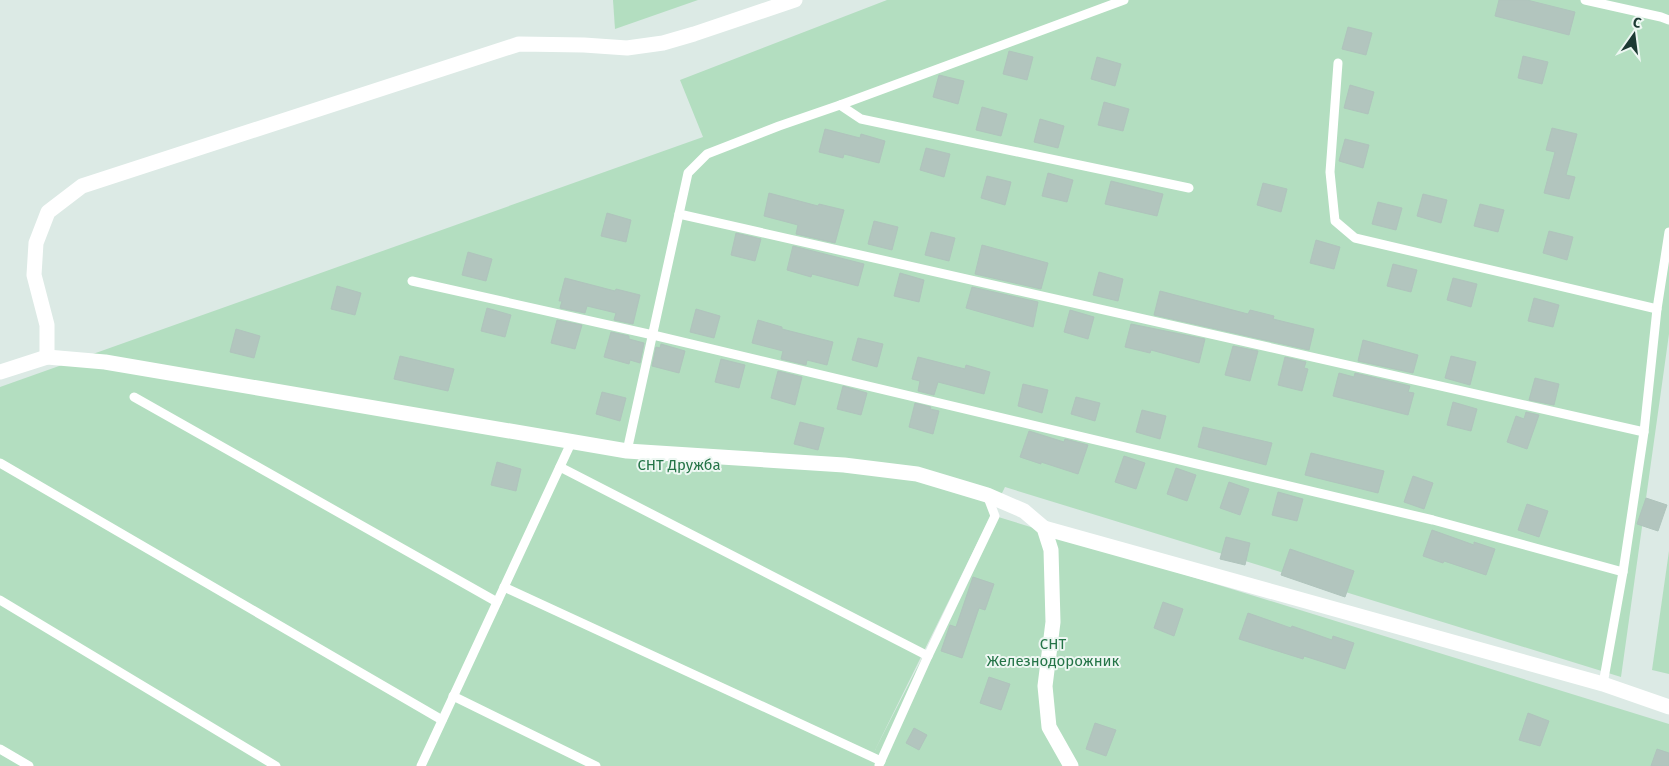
<svg xmlns="http://www.w3.org/2000/svg" width="1669" height="766" font-family="'Fira Sans',sans-serif">
<rect width="100%" height="100%" fill="#dceae5"/>
<!-- green -->
<g fill="#b3dec0">
<path d="M613 0H698L615 29Z"/>
<path d="M887 0H1669V334L1621 677 1005 487 875 750 995 516 1669 724V766H0V387L703 137 680 80Z"/>
<path d="M1669 551V674L1652 670Z"/>
</g>
<!-- building -->
<g fill="#b2c5be" stroke="#afc4bc">
<path d="M1499 0H1527L1575 12 1569 35 1495 16Z"/>
<path d="M1348 27 1372 33 1366 55 1342 49Z"/>
<path d="M1009 51 1033 57 1027 80 1003 74Z"/>
<path d="M1523 56 1548 62 1542 84 1518 78Z"/>
<path d="M1097 57 1121 64 1115 86 1091 79Z"/>
<path d="M939 75 964 81 958 104 933 97Z"/>
<path d="M1350 85 1374 92 1368 114 1344 108Z"/>
<path d="M1104 102 1129 109 1123 131 1098 125Z"/>
<path d="M982 107 1007 114 1001 136 976 130Z"/>
<path d="M1040 119 1064 126 1058 148 1034 142Z"/>
<path d="M1552 128 1577 134 1566 175 1575 177 1569 199 1544 193 1555 152 1546 150Z"/>
<path d="M825 129 860 138 861 134 885 141 879 163 844 154 843 158 819 152Z"/>
<path d="M1345 139 1369 145 1363 168 1339 161Z"/>
<path d="M926 148 950 154 944 177 920 170Z"/>
<path d="M1048 173 1073 180 1067 202 1042 196Z"/>
<path d="M987 176 1011 182 1005 205 981 198Z"/>
<path d="M1111 181 1163 194 1157 216 1105 204Z"/>
<path d="M1263 183 1287 189 1281 212 1257 205Z"/>
<path d="M769 193 818 206 819 204 844 210 835 243 796 234 798 225 764 216Z"/>
<path d="M1423 194 1447 200 1441 223 1417 216Z"/>
<path d="M1378 202 1402 208 1396 230 1372 224Z"/>
<path d="M1480 204 1504 210 1498 232 1474 226Z"/>
<path d="M607 213 631 220 626 242 601 236Z"/>
<path d="M874 221 898 227 892 250 868 244Z"/>
<path d="M1549 231 1573 237 1567 260 1543 253Z"/>
<path d="M931 232 955 238 949 261 925 255Z"/>
<path d="M736 233 761 239 755 261 731 255Z"/>
<path d="M1316 240 1340 247 1334 269 1310 263Z"/>
<path d="M982 245 1048 263 1041 289 975 274Z"/>
<path d="M793 246 864 264 858 286 812 274 811 277 787 270Z"/>
<path d="M468 252 492 259 486 281 462 275Z"/>
<path d="M1393 264 1417 270 1411 292 1387 286Z"/>
<path d="M1099 272 1123 279 1118 301 1093 295Z"/>
<path d="M900 273 924 280 919 302 894 296Z"/>
<path d="M565 278 615 291 616 289 640 295 633 324 614 320 616 313 587 306 585 313 560 308 562 301H559Z"/>
<path d="M1453 278 1477 284 1471 307 1447 300Z"/>
<path d="M337 286 361 293 355 315 331 309Z"/>
<path d="M972 287 1038 302 1033 327 966 308Z"/>
<path d="M1160 291 1248 314 1250 310 1274 316 1273 319 1314 329 1309 350 1154 315Z"/>
<path d="M1534 298 1559 305 1553 327 1528 321Z"/>
<path d="M487 308 511 315 505 337 481 331Z"/>
<path d="M696 309 720 316 714 338 690 332Z"/>
<path d="M1070 310 1094 317 1088 339 1064 332Z"/>
<path d="M557 320 582 325 575 349 551 343Z"/>
<path d="M758 320 782 327V329L833 342 827 365 807 360 806 365 781 359 783 351 752 343Z"/>
<path d="M1131 324 1205 339 1199 363 1151 350 1150 353 1125 347Z"/>
<path d="M236 329 260 336 254 358 230 352Z"/>
<path d="M611 332 629 336V339L644 343 640 363 630 360 629 364 604 357Z"/>
<path d="M858 338 883 344 877 367 852 360Z"/>
<path d="M1363 340 1418 355 1413 373 1358 361Z"/>
<path d="M661 344 685 351 679 373 652 366 656 347 660 348Z"/>
<path d="M1233 346 1258 351 1250 381 1225 375Z"/>
<path d="M400 356 454 369 448 391 394 379Z"/>
<path d="M1451 356 1476 362 1470 385 1445 378Z"/>
<path d="M918 357 965 369 966 365 990 372 984 394 938 382 934 395 918 391 920 381 912 379Z"/>
<path d="M1285 357 1306 362 1304 368 1308 369 1302 391 1278 385Z"/>
<path d="M721 359 745 365 739 388 715 382Z"/>
<path d="M778 371 802 377 795 405 771 398Z"/>
<path d="M1339 373 1354 377 1355 373 1410 386 1408 392 1414 393 1408 415 1333 396Z"/>
<path d="M1535 378 1559 384 1554 405 1529 400Z"/>
<path d="M1023 384 1048 390 1042 413 1018 406Z"/>
<path d="M843 386 867 393 861 415 837 409Z"/>
<path d="M602 392 626 398 620 421 596 414Z"/>
<path d="M1076 397 1100 403 1095 421 1071 414Z"/>
<path d="M1453 402 1477 409 1471 431 1447 425Z"/>
<path d="M915 403 931 407 930 409 939 411 933 434 909 427Z"/>
<path d="M1142 410 1166 416 1160 439 1136 432Z"/>
<path d="M1526 412 1539 415 1527 449 1507 442 1516 416 1524 419Z"/>
<path d="M800 422 824 428 818 450 794 444Z"/>
<path d="M1203 427 1272 443 1266 465 1198 447Z"/>
<path d="M1029 431 1064 442 1065 439 1088 445 1078 474 1041 462V464L1020 457Z"/>
<path d="M1311 453 1384 471 1378 493 1305 475Z"/>
<path d="M1124 456 1145 463 1136 489 1115 482Z"/>
<path d="M497 462 521 469 516 491 491 485Z"/>
<path d="M1176 468 1196 475 1187 501 1167 494Z"/>
<path d="M1413 476 1433 483 1424 509 1404 502Z"/>
<path d="M1229 482 1249 489 1240 515 1220 508Z"/>
<path d="M1278 492 1303 499 1297 521 1272 515Z"/>
<path d="M1646 498 1667 505 1658 531 1637 524Z"/>
<path d="M1527 504 1548 511 1539 537 1518 530Z"/>
<path d="M1432 530 1474 545V542L1495 549 1486 575 1444 561 1443 563 1423 556Z"/>
<path d="M1226 537 1250 543 1245 565 1220 559Z"/>
<path d="M1290 549 1354 571 1345 597 1281 575Z"/>
<path d="M973 577 994 584 985 610 979 608 962 658 941 651 950 625 956 627Z"/>
<path d="M1163 602 1183 609 1174 636 1154 628Z"/>
<path d="M1248 613 1291 628 1292 626 1332 640 1333 636 1354 643 1345 669 1304 656 1303 659 1239 639Z"/>
<path d="M989 677 1010 684 1001 710 980 703Z"/>
<path d="M1528 713 1549 721 1540 746 1519 740Z"/>
<path d="M1095 723 1116 730 1106 756 1086 749Z"/>
<path d="M914 728 927 735 919 750 906 743Z"/>
<path d="M1657 749 1669 753V766H1651Z"/>
</g>
<g fill="none" stroke-linecap="round" stroke-linejoin="round">
<!-- lane -->
<g stroke="#fff" stroke-width="9">
<path d="M1585 0 1661 17 1669 20"/>
<path d="M1338 63 1330 172 1335 221 1355 238 1657 309"/>
<path d="M840 105 861 119 1189 188"/>
<path d="M679 214 1644 432"/>
<path d="M412 281 653 335 1433 520 1623 572"/>
<path d="M134 397 497 602"/>
<path d="M627 451 688 173 707 154 779 126 840 105 1124 0"/>
<path d="M0 463 442 720"/>
<path d="M560 467 928 656"/>
<path d="M504 587 881 761"/>
<path d="M0 600 276 766"/>
<path d="M1603 684 1623 572 1644 432 1657 309 1669 232"/>
<path d="M453 696 596 766"/>
<path d="M0 749 29 766"/>
<path d="M879 765 928 656 995 516 987 495"/>
<path d="M421 766 571 443"/>
</g>
<!-- street -->
<g stroke="#fff" stroke-width="15">
<path d="M47 357V325L34 275 36 243 48 212 82 186 519 44 584 45 627 48 663 43 694 34 795 0"/>
<path d="M0 372 47 357 105 362 627 451 844 465 917 474 987 495 1024 511 1044 528 1051 550 1053 622 1045 686 1049 727 1071 766"/>
<path d="M1044 528 1603 684 1669 707"/>
</g>
</g>
<g text-anchor="middle" stroke-width="4" stroke-linejoin="round" paint-order="stroke">
<!-- park labels -->
<g font-size="15" fill="#247447" stroke="#edf7f2">
<text x="679" y="470">СНТ Дружба</text>
<text x="1053" y="649">СНТ<tspan x="1053" dy="17">Железнодорожник</tspan></text>
</g>
</g>
<!-- north arrow -->
<g transform="translate(1634 35) rotate(14)" stroke="#edf7f2" stroke-width="4" paint-order="stroke">
<path d="M0-4L9 19L0 12L-9 19Z" fill="#1d3a34"/>
<text y="-8" font-size="14" font-weight="bold" text-anchor="middle" fill="#1d3a34">С</text>
</g>
</svg>
